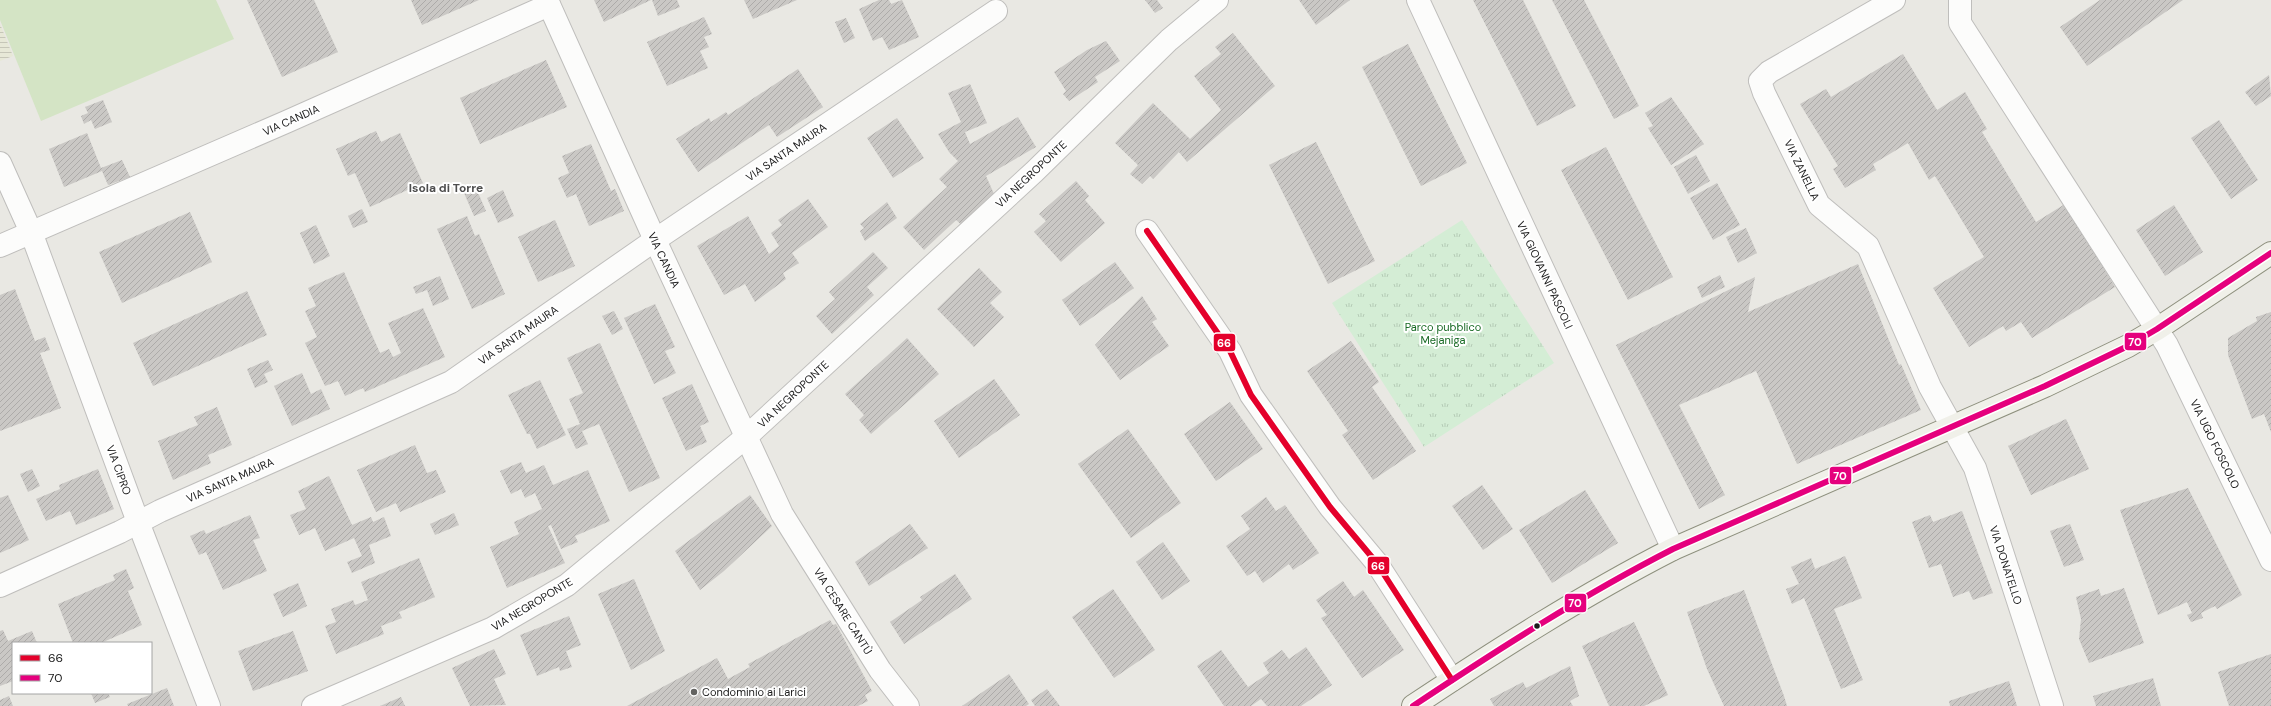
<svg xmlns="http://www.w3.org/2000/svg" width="2271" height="706" font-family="'DM Sans',sans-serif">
<defs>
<pattern id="farmland-rules" width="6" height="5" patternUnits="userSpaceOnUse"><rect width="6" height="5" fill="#e7e8d7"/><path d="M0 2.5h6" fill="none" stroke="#c6c6b8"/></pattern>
<pattern id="park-tufts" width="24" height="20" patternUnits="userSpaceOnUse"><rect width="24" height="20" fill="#d4edd5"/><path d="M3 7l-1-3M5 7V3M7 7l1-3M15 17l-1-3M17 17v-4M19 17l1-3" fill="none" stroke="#b5cbb6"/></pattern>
<pattern id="building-hatch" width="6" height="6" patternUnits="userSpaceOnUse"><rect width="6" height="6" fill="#cac8c5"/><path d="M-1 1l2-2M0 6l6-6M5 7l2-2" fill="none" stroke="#adaba9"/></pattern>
</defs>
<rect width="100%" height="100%" fill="#e9e8e3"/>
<!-- farmland -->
<path fill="url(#farmland-rules)" d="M0 24 13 56 0 61Z"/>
<!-- grass -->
<path fill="#d4e4c5" d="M0 0H216L234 39 41 121 0 20Z"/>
<!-- park -->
<path fill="url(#park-tufts)" d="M1462 220 1554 363 1424 447 1332 303Z"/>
<!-- building -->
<g fill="url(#building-hatch)">
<path d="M247 0H314L338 52 282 77Z"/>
<path d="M411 0H479L422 25Z"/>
<path d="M594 0H651L604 22Z"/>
<path d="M652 0H677L680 7 658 16Z"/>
<path d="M744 0H797L753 19Z"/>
<path d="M879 0H889L891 4 902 0 919 37 889 50 882 37 873 41 859 9Z"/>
<path d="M1145 0H1157L1163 8 1155 13Z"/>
<path d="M1299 0H1350L1316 25Z"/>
<path d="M1473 0H1523L1576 106 1537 126Z"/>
<path d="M1552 0H1584L1639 106 1614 119Z"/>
<path d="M2100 0H2183L2087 66 2060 27Z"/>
<path d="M704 17 712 34 704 37 709 47 700 51 708 68 667 86 647 42Z"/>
<path d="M846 18 855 38 844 43 835 22Z"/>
<path d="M1233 33 1275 86 1187 162 1179 152 1153 179 1150 176 1142 184 1130 174 1138 165 1115 143 1153 103 1190 139 1209 122 1221 110 1194 76 1221 54 1215 47Z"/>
<path d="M1106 41 1120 61 1095 77 1098 82 1069 101 1063 94 1066 91 1054 72 1087 50Z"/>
<path d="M1408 44 1467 163 1421 186 1362 67Z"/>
<path d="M1903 54 1937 110 1965 92 1987 129 1982 132 2036 222 2065 204 2115 287 2032 338 2021 322 2006 331 2003 326 1969 347 1933 288 1984 257 1935 176 1929 180 1908 143 1873 164 1876 170 1845 188 1833 169 1838 166 1800 104 1826 89 1831 97Z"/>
<path d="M546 60 567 107 480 144 460 98Z"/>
<path d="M798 69 823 107 777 137 769 125 698 172 676 139 709 118 711 122 726 112 728 115Z"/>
<path d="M2269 75 2271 96 2256 106 2245 92Z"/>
<path d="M970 84 987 123 965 132 970 144 1018 117 1036 147 986 176 995 196 963 226 956 220 924 250 903 227 947 187 939 179 958 161 949 152 938 134 961 122 948 93Z"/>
<path d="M1671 97 1704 144 1671 165 1648 128 1653 126 1645 113Z"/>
<path d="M103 100 112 122 95 129 91 120 84 124 81 116 88 113 85 107Z"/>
<path d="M897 118 924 158 893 178 867 138Z"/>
<path d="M2219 120 2258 180 2231 199 2191 138Z"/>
<path d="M376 131 381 142 400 133 423 183 370 207 355 173 348 176 336 149Z"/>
<path d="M87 133 101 168 122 160 130 177 108 185 102 171 64 187 49 149Z"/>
<path d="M1316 142 1375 261 1328 284 1269 165Z"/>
<path d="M591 144 611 191 615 189 624 211 589 226 576 194 567 198 558 178 569 173 562 156Z"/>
<path d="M1606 147 1673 277 1628 300 1561 170Z"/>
<path d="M1696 155 1710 181 1688 194 1674 167Z"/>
<path d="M1076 181 1089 196 1085 200 1105 223 1061 262 1034 232 1046 221 1039 214Z"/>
<path d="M1717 183 1740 225 1713 240 1690 198Z"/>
<path d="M476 188 486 211 474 216 464 193Z"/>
<path d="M503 190 514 216 498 223 487 198Z"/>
<path d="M808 199 828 227 792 253 799 263 783 273 786 279 755 302 745 284 724 295 697 246 748 216 769 254 779 246 771 233 782 225 778 220Z"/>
<path d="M887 202 897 218 865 241 860 231 864 228 860 224Z"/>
<path d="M2174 205 2203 252 2165 276 2136 230Z"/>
<path d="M362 209 368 222 353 228 348 216Z"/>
<path d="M190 212 212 262 122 303 99 252Z"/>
<path d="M467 216 475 236 479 234 505 294 472 309 437 229Z"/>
<path d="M555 220 575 266 538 282 518 237Z"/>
<path d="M316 225 330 256 314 264 300 233Z"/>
<path d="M1746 228 1757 253 1738 263 1726 237Z"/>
<path d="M873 252 888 268 867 287 874 295 832 334 816 316 835 299 829 292Z"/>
<path d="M1115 262 1134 288 1080 326 1062 300Z"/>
<path d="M1858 264 1899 365 1901 364 1921 410 1797 464 1756 371 1679 405 1725 495 1699 509 1616 345 1755 277 1748 312Z"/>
<path d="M979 268 1002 292 990 303 1004 317 974 347 937 309Z"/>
<path d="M344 272 380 353 389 349 393 357 401 353 388 323 423 308 445 357 365 392 363 388 345 396 338 381 325 386 305 343 317 337 305 311 316 306 308 288Z"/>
<path d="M1720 275 1725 287 1702 298 1697 287Z"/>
<path d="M440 276 449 299 433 306 427 290 416 294 413 287Z"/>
<path d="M15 289 35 341 45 337 50 350 40 353 61 408 0 431V295Z"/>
<path d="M247 291 267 335 153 386 133 343Z"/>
<path d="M1142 296 1157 319 1152 322 1169 346 1120 380 1095 345Z"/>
<path d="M655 304 675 347 665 351 676 373 654 384 624 318Z"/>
<path d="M614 311 623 329 612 335 602 316Z"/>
<path d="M2271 312V432L2264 414 2252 419 2228 355V338L2257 321 2256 317Z"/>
<path d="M907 338 939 374 871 434 859 420 864 415 845 394Z"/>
<path d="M1351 341 1379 382 1372 387 1416 451 1373 480 1342 435 1348 431 1307 371Z"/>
<path d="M600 343 660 478 629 492 599 424 582 431 588 444 576 449 567 429 580 424 569 399 583 393 567 358Z"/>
<path d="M268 360 273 370 264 374 268 382 255 388 247 369Z"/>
<path d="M302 373 311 394 321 389 330 409 292 426 274 386Z"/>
<path d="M994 379 1020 415 959 458 934 421Z"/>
<path d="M540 380 566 435 537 449 530 434H527L508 395Z"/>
<path d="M692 384 709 422 700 426 707 442 686 451 662 398Z"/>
<path d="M1230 402 1263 449 1216 481 1184 434Z"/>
<path d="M217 407 232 445 208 455 211 463 173 480 158 441 198 425 194 417Z"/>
<path d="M2066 419 2089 469 2031 495 2008 446Z"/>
<path d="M1128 429 1181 503 1131 538 1078 464Z"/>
<path d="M415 445 427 473 436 470 446 492 400 512 396 503 376 512 357 470Z"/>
<path d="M521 462 526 473 544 465 553 485 588 470 610 521 575 536 578 542 561 549 551 525 548 526 565 563 507 588 490 547 519 534 514 522 542 509 535 493 525 498 521 489 511 494 500 471Z"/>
<path d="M32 469 40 486 28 492 20 474Z"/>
<path d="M98 469 114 509 76 525 70 511 46 521 36 499 60 489 59 485Z"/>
<path d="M329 476 352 525 371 517 373 522 384 517 391 536 369 545 375 563 352 573 347 562 362 556 354 538 325 551 315 528 299 535 290 515 306 509 298 491Z"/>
<path d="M1482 485 1513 529 1483 550 1452 506Z"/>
<path d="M2188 488 2242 595 2217 609 2215 606 2201 613 2203 618 2191 622 2187 615 2192 613 2187 602 2158 615 2120 510Z"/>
<path d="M1585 490 1618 543 1552 583 1519 530Z"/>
<path d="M8 495 29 540 0 553V498Z"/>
<path d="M750 495 772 526 724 571 700 590 675 551Z"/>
<path d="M1266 497 1276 511 1285 505 1319 553 1293 570 1289 564 1263 583 1255 571 1247 576 1226 546 1250 529 1241 516Z"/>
<path d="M1962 511 1993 593 1973 600 1969 591 1953 597 1941 564 1929 568 1912 522 1930 515 1933 522Z"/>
<path d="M454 513 459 525 435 535 430 524Z"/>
<path d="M250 515 260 538 253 540 267 571 223 590 206 552 199 555 190 536 204 530 206 534Z"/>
<path d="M910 524 928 548 869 586 855 562Z"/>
<path d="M2070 524 2084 560 2064 567 2050 531Z"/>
<path d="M1163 542 1190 581 1162 600 1136 562Z"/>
<path d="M1845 556 1862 598 1834 609 1863 680 1841 689 1804 598 1792 604 1786 589 1799 584 1791 567 1811 558 1815 569Z"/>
<path d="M419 558 435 597 399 612 402 618 381 626 384 634 336 654 325 626 336 622 331 609 353 600 355 605 368 600 361 582Z"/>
<path d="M126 569 134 588 128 591 142 625 101 643H73L58 604 115 580 113 575Z"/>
<path d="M955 574 972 599 904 644 890 622 922 600 920 597Z"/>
<path d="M634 579 665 651 631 670 598 594Z"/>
<path d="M1343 581 1354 597 1363 590 1404 650 1362 678 1321 618 1327 615 1316 600Z"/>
<path d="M298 583 307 606 283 617 273 594Z"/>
<path d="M2124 588 2144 643 2089 663 2079 639 2081 619 2076 597 2099 589 2101 596Z"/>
<path d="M1113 589 1155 650 1114 678 1072 617Z"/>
<path d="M1744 590 1784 696 1787 706H1724L1707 669 1687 612Z"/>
<path d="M569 616 581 645 566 651 572 667 560 671 559 667 537 676 520 635Z"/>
<path d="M830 620 833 625 836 624 872 691 865 695 868 701 858 706H627L717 658 728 679 750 667 748 664Z"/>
<path d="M1634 622 1668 695 1644 706H1609L1582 646Z"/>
<path d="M3 630 8 641 32 631 37 643H13V681L0 686V631Z"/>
<path d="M293 631 308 671 253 691 238 651Z"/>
<path d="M1306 647 1332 685 1301 706H1267L1261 699 1251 706H1224L1197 666 1221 650 1248 687 1269 673 1263 663 1282 650 1289 659Z"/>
<path d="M494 649 506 674 494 679 506 705 470 706 452 668Z"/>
<path d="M2271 654V706H2229L2218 672Z"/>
<path d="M1570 666 1579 696 1570 701 1573 706H1494L1490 699 1523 682 1526 688Z"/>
<path d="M1009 674 1029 704 1026 706H962Z"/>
<path d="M2153 678 2161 706H2096L2093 696Z"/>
<path d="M2009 681 2017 706H1950L1949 701Z"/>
<path d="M167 688 174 706H128L127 704Z"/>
<path d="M1047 689 1060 706H1035L1031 700Z"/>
<path d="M91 693H108L110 697 95 703Z"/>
<path d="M9 696 13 706H0V700Z"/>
<path d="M401 697 405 706H380Z"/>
</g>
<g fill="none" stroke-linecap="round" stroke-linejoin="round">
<defs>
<g id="minor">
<path d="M547 0 655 240 782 514 880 670 908 706"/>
<path d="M1418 0 1673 549"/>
<path d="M1894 0 1769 72 1760 81 1764 93 1819 205 1868 246 1930 387 1975 468 2052 706"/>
<path d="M1960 0V23L2167 345 2271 560"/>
<path d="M0 163 31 232 138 522 209 706"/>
<path d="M1147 231 1230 351 1251 395 1330 507 1376 562 1452 680"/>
<path d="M0 246 286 122 549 5"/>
<path d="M0 586 120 532 160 511 451 382 655 240 996 11"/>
<path d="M313 706 493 628 567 585 746 437 1034 172 1169 40 1217 0"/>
</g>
<path id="secondary" d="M1413 706C1497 650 1583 595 1673 549L2045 386 2128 346 2157 329 2271 253"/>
</defs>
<!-- minor casing -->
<use href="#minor" stroke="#bfbebc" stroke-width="24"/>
<!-- secondary casing -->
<use href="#secondary" stroke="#8e907e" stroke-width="24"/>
<!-- minor -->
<use href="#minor" stroke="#fcfcfb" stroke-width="22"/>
<!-- secondary -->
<use href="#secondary" stroke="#f0f0e9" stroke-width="22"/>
<defs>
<path id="bus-1" d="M1147 231 1230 351 1251 395 1330 507 1376 562 1452 680"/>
<path id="bus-2" d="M1413 706C1497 650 1583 595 1673 549L2045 386 2128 346 2157 329 2271 253"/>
</defs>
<!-- bus-1 casing -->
<use href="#bus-1" stroke="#fff" stroke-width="9"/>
<!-- bus-2 casing -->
<use href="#bus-2" stroke="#fff" stroke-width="9"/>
<!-- bus-1 -->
<use href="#bus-1" stroke="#e4002b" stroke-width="6"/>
<!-- bus-2 -->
<use href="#bus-2" stroke="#e5007d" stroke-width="6"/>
</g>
<!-- markers -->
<circle fill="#1b1b1b" stroke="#fff" stroke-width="1.5" cx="1537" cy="626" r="3.5"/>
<circle fill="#636361" stroke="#fff" stroke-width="1.5" cx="694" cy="692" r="4"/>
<g text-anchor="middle" stroke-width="4" stroke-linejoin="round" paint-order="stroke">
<!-- street labels -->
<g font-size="11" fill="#1b1b1b" stroke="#fff">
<text transform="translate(291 120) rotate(-24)" y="4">VIA CANDIA</text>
<text transform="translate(786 152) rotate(-34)" y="4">VIA SANTA MAURA</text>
<text transform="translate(1802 170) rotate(64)" y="4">VIA ZANELLA</text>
<text transform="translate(1031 174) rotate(-43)" y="4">VIA NEGROPONTE</text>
<text transform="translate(664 260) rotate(65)" y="4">VIA CANDIA</text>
<text transform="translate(1545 275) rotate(65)" y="4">VIA GIOVANNI PASCOLI</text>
<text transform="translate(518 335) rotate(-35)" y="4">VIA SANTA MAURA</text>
<text transform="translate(793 394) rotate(-43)" y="4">VIA NEGROPONTE</text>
<text transform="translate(2215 444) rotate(64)" y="4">VIA UGO FOSCOLO</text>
<text transform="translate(119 470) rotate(70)" y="4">VIA CIPRO</text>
<text transform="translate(230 480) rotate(-24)" y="4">VIA SANTA MAURA</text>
<text transform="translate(2006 565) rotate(72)" y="4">VIA DONATELLO</text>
<text transform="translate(532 604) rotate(-31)" y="4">VIA NEGROPONTE</text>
<text transform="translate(843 611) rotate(58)" y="4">VIA CESARE CANTÙ</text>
</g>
<!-- park labels -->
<g font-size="11" fill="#186a24" stroke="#fff">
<text x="1443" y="331">Parco pubblico<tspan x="1443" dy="13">Mejaniga</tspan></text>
</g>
<!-- poi labels -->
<g font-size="11" fill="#1b1b1b" stroke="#fff" text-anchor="start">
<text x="702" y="696">Condominio ai Larici</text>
</g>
<!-- neighbourhood labels -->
<g font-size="12" font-weight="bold" fill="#4e4e4e" stroke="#fff">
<text x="446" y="192">Isola di Torre</text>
</g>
</g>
<g stroke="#fff" stroke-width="1.5">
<rect x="2124" y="332" width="23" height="19" rx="4" fill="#e5007d"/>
<rect x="1213" y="333" width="23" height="19" rx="4" fill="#e4002b"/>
<rect x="1829" y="466" width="23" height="19" rx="4" fill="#e5007d"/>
<rect x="1367" y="556" width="23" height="19" rx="4" fill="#e4002b"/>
<rect x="1564" y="593" width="23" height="20" rx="4" fill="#e5007d"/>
</g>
<g font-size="11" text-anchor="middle" font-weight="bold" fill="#fff">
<text x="2135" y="346">70</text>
<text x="1224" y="347">66</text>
<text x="1840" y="480">70</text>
<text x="1378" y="570">66</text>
<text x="1575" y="607">70</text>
</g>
<!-- legend -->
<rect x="12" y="642" width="140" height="52" fill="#ffffff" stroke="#a4a4a4"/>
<rect x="20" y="655" width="20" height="6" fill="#e4002b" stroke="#a4a4a4"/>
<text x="48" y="662" font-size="12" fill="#1b1b1b">66</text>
<rect x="20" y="675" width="20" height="6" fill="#e5007d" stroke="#a4a4a4"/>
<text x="48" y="682" font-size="12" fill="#1b1b1b">70</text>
</svg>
